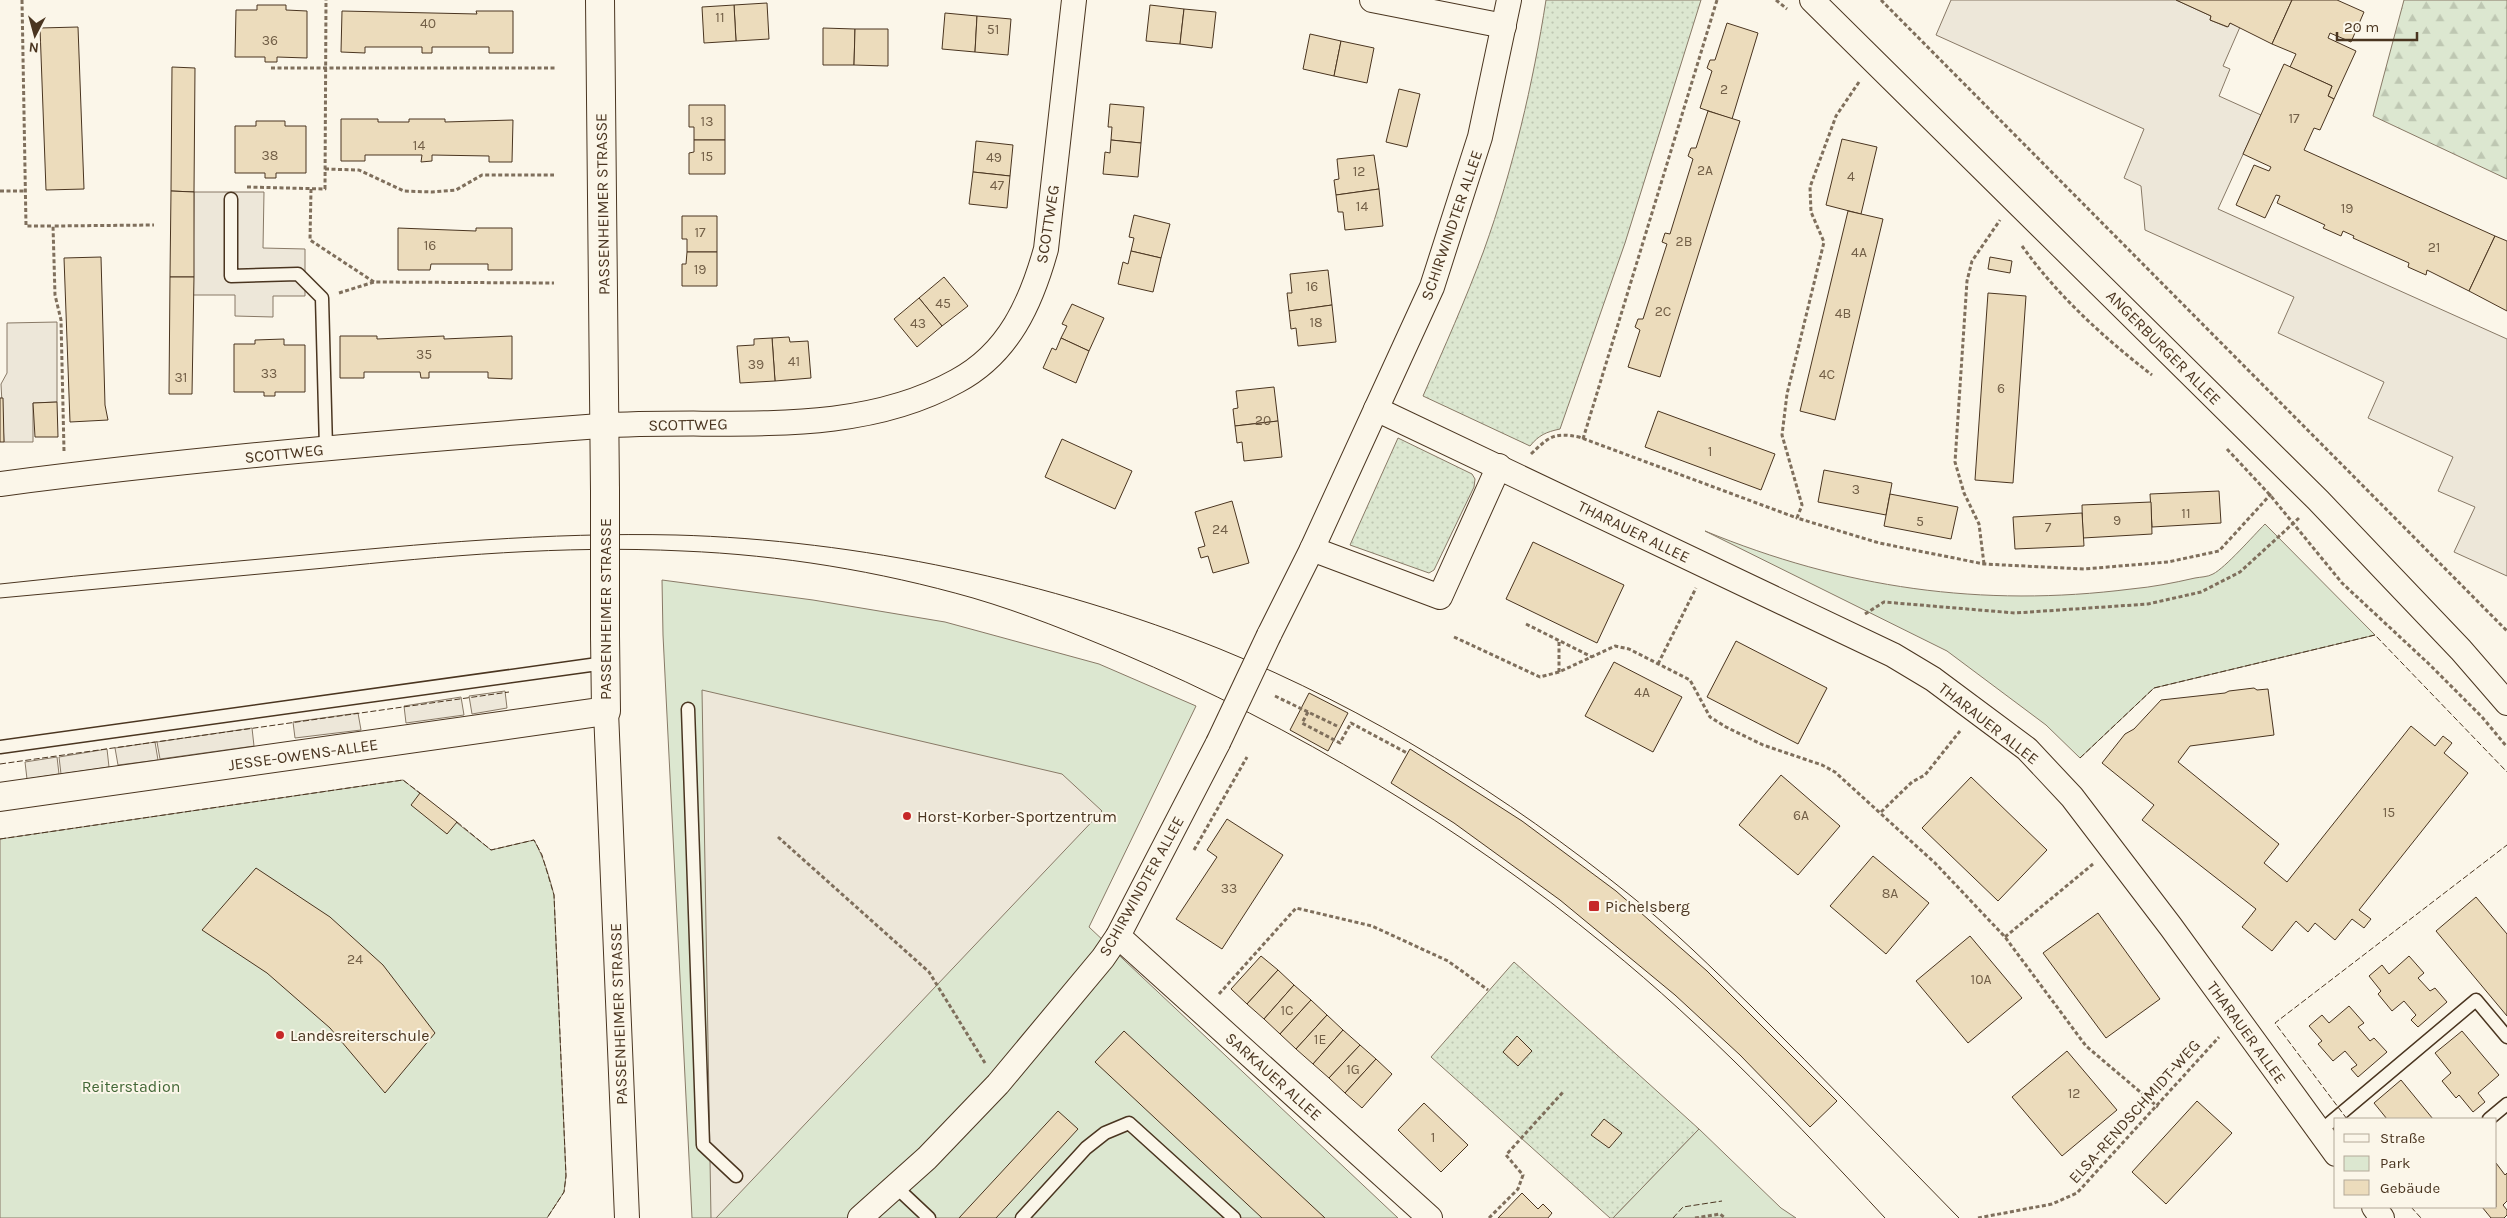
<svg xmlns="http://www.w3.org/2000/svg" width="2507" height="1218" font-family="Karla,sans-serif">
<defs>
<pattern id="grass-dots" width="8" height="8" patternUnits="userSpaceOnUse" patternTransform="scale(1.25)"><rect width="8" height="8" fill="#dce7d0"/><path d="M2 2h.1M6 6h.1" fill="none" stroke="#bec7b2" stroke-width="1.8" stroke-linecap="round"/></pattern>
<pattern id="forest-firs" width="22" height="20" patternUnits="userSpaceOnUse" patternTransform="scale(1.25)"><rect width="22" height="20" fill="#dce7d0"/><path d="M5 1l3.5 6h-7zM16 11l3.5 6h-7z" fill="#bec7b2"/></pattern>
</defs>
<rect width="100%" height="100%" fill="#fbf6e9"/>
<!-- grass -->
<g fill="url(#grass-dots)" stroke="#887966">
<path d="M1546 0H1701L1625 243 1560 429C1546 432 1539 435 1530 446L1423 396C1444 348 1466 299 1484 250 1513 169 1533 84 1546 0Z"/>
<path d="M1398 438 1472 474 1475 479 1474 487 1434 570 1429 573 1350 545Z"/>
<path d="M1514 962 1699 1129 1613 1218H1610L1431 1057Z"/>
</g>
<!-- forest -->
<path fill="url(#forest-firs)" stroke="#887966" d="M2404 0H2507V179L2373 116Z"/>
<!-- park -->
<g fill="#dce7d0" stroke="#887966">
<path d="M2265 524 2375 635 2154 688 2080 758 2046 725 1947 651 1705 531C1843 588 1982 608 2131 589 2153 587 2173 583 2195 578 2200 577 2208 577 2213 574 2225 568 2254 535 2265 524Z"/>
<path d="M662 580 813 600 945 622 1099 664 1196 706 1089 927 1398 1218H692L663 635Z"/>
<path d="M403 780 491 850 534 840C544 858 549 876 554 895L566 1176 564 1192 547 1218H0V839Z"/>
<path d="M1699 1129 1781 1208 1796 1218H1613Z"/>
</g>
<!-- parking -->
<g fill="#ede7d9" stroke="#887966">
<path d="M1951 0H2176L2211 16 2210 20 2227 27 2230 23 2240 27 2223 66 2230 69 2219 96 2261 115 2218 209 2507 339V576L2454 552 2475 507 2438 491 2453 457 2368 418 2384 382 2278 333 2294 297 2145 230 2141 186 2124 178 2144 129 1936 35Z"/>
<path d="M194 192H264L263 248 305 249V296H273V317L235 316V295H193Z"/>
<path d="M57 322V402L33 403V442H4L1 384 7 373V323Z"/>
<path d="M702 690 1062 774 1102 811 716 1218H711Z"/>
<path d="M505 691 507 708 472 714 469 696Z"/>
<path d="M461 697 464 715 406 723 404 706Z"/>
<path d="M358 713 361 730 295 738 293 722Z"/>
<path d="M252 728 254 746 160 759 157 742Z"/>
<path d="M155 742 158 760 118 765 115 748Z"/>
<path d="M107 749 109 767 61 774 59 757Z"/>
<path d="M57 757 59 774 27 779 25 762Z"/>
</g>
<!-- building -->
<g fill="#ecdcbc" stroke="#4a3520">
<path d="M2176 0H2292L2272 44 2230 23 2228 27 2210 20 2211 16Z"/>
<path d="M2292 0H2337L2364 12 2351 42 2330 33 2328 38 2356 51 2334 99 2328 96 2332 86 2290 67 2296 54 2272 44Z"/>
<path d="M767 3 769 39 736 41 734 5Z"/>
<path d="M257 5H286V10L307 11V58L277 57V62H265V57H235L236 10H257Z"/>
<path d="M734 5 736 41 704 43 702 7Z"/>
<path d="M1150 5 1184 9 1180 44 1146 41Z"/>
<path d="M1184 9 1216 12 1212 48 1180 44Z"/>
<path d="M342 11 477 14 476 11H513V53H489V47H432V53H422V47H365V53L341 52Z"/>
<path d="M945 13 977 16 975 52 942 49Z"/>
<path d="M977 16 1011 19 1008 55 975 52Z"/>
<path d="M1727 23 1758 33 1732 119 1700 108 1712 71 1707 68 1710 60H1715Z"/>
<path d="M78 27 84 189 46 190 40 28Z"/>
<path d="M823 28 855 29 854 65H823Z"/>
<path d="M855 29H888V66L854 65Z"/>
<path d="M1310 34 1341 41 1334 76 1303 69Z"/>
<path d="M1341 41 1374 48 1367 83 1334 76Z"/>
<path d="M2284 64 2332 86 2328 96 2334 99 2320 130 2314 128 2304 150 2495 236 2469 291 2427 270 2426 275 2408 267 2409 263 2353 238 2354 236 2343 231 2341 236 2323 228 2325 225 2277 203 2280 196 2276 195 2265 218 2236 205 2254 165 2269 171 2271 167 2243 154Z"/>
<path d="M172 67 195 68 194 192 171 191Z"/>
<path d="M1399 89 1420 94 1407 147 1386 142Z"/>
<path d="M1110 104 1144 107 1141 143 1111 140 1112 127H1108Z"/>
<path d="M689 105H725V140H694V127H689Z"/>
<path d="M1708 111 1740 121 1660 377 1628 367 1640 330 1635 327 1638 319H1643L1667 244 1662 242 1665 233 1670 234 1693 159 1688 156 1691 148H1696Z"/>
<path d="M341 119H378V122H409V119H445V122L513 120 512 162H489V156L432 155V161L421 162 422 155H365V161H341Z"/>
<path d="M256 121H285V126H306V173H276V178H265V173H235V126H256Z"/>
<path d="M1842 139 1877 147 1861 214 1826 205Z"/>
<path d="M694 140H725V174H689V153L694 152Z"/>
<path d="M1111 140 1141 143 1138 177 1103 174 1105 152 1110 153Z"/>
<path d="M976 141 1013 145 1010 176 973 172Z"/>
<path d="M1374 155 1379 189 1336 195 1334 180 1339 179 1337 159Z"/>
<path d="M973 172 1010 176 1007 208 969 204Z"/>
<path d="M1379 189 1383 226 1345 230 1343 212H1338L1336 195Z"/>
<path d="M171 191 194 192V277H170Z"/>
<path d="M1848 211 1883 219 1835 420 1800 411Z"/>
<path d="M1134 215 1170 224 1161 258 1131 251 1134 238 1129 237Z"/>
<path d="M682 216H717V252H687V239H682Z"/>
<path d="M398 228 476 231V228H512V270H488V264H431L430 270H398Z"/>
<path d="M2495 236 2507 241V311L2469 291Z"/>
<path d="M1131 251 1161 258 1153 292 1118 284 1123 262 1128 264Z"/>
<path d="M687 252H717V286H682V264H686Z"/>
<path d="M101 257 105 405 108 420 70 422 64 258Z"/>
<path d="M1990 257 2012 261 2010 273 1988 269Z"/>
<path d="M1328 270 1332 305 1289 311 1287 293H1292L1290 274Z"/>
<path d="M170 277H194L192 394H169Z"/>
<path d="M944 277 968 306 942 326 919 298Z"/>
<path d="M1988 293 2026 296 2013 483 1975 480Z"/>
<path d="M919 298 942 326 917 347 894 319Z"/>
<path d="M1072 304 1104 318 1089 351 1061 338 1067 326 1062 324Z"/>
<path d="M1332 305 1336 342 1298 346 1296 328 1291 329 1289 311Z"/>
<path d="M340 336H377V339L444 336V339L512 336V379L488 378V372H429V378H421L420 372H364V378H340Z"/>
<path d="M789 337 790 342 808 341 811 378 775 381 772 338Z"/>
<path d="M772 338 775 381 740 383 737 346 754 345V339Z"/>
<path d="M1061 338 1089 351 1076 383 1043 368 1052 348 1056 350Z"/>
<path d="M284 339V345H305V392H275V396H264V392H234V344H255V340Z"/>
<path d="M1274 387 1278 421 1235 426 1233 409 1238 408 1236 391Z"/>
<path d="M0 398H3L4 442H0Z"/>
<path d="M57 402 58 437H35L33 403Z"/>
<path d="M1658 411 1775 454 1761 490 1645 447Z"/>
<path d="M1278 421 1282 457 1244 461 1242 442 1237 443 1235 426Z"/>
<path d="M1062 439 1132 471 1115 509 1045 477Z"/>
<path d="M1824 470 1892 483 1886 515 1818 502Z"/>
<path d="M2219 491 2221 523 2152 527 2150 494Z"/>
<path d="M1890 494 1958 507 1951 539 1884 526Z"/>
<path d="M1232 501 1249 563 1213 573 1208 556 1201 558 1198 548 1205 546 1195 512Z"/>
<path d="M2151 502 2152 534 2083 538 2082 505Z"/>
<path d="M2082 513 2084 546 2015 549 2013 517Z"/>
<path d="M1533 542 1624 585 1597 643 1506 599Z"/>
<path d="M1736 641 1827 688 1798 744 1707 697Z"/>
<path d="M1614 662 1682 697 1653 752 1585 716Z"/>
<path d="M2254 688 2257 690 2268 689 2274 735 2190 746 2178 762 2279 844 2264 863 2287 882 2411 726 2435 746 2443 736 2452 743 2444 753 2468 773 2359 910 2371 919 2364 928 2352 919 2335 940 2315 923 2308 932 2296 921 2272 951 2242 927 2256 909 2142 820 2154 805 2102 763 2125 734 2134 729 2161 700 2225 693 2229 691Z"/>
<path d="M1309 693 1348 713 1328 751 1290 730Z"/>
<path d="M1410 749 1522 821 1616 891 1707 971 1837 1101 1810 1127 1740 1055 1675 995 1560 900 1454 823 1391 783Z"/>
<path d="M1781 775 1840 826 1798 875 1739 825Z"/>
<path d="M1971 777 2047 850 1998 901 1922 828Z"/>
<path d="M420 793 457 822 447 834 411 805Z"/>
<path d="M1227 819 1283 855 1222 949 1176 919 1217 857 1207 850Z"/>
<path d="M1873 856 1929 903 1886 954 1830 906Z"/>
<path d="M256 868 330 917 383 965 435 1033 385 1093 330 1028 267 973 202 930Z"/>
<path d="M2476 897 2507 934V1016L2436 931Z"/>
<path d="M2098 913 2160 999 2106 1038 2043 953Z"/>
<path d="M1970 936 2022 998 1968 1043 1916 981Z"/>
<path d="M1261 956 1278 970 1247 1004 1231 989Z"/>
<path d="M2409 956 2424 973 2418 978 2430 991 2435 988 2447 1002 2418 1027 2411 1020 2416 1015 2404 1001 2392 1011 2378 994 2381 991 2369 976 2382 965 2389 974Z"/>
<path d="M1278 970 1294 985 1264 1019 1247 1004Z"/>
<path d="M1294 985 1311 1000 1280 1034 1264 1019Z"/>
<path d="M1311 1000 1327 1015 1296 1049 1280 1034Z"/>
<path d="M2349 1006 2364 1023 2358 1027 2370 1041 2374 1038 2387 1052 2358 1077 2351 1069 2357 1065 2345 1051 2333 1061 2318 1044 2322 1041 2309 1026 2322 1015 2329 1023Z"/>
<path d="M1327 1015 1343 1030 1313 1064 1296 1049Z"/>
<path d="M1343 1030 1360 1045 1329 1078 1313 1064Z"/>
<path d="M1124 1031 1325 1218H1262L1095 1062Z"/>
<path d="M2462 1031 2499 1075 2478 1093 2485 1102 2473 1112 2459 1095 2456 1098 2442 1081 2451 1073 2435 1053Z"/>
<path d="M1517 1036 1532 1051 1518 1066 1503 1052Z"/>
<path d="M1360 1045 1376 1059 1345 1093 1329 1078Z"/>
<path d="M2067 1051 2117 1110 2062 1156 2012 1097Z"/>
<path d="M1376 1059 1392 1074 1362 1108 1345 1093Z"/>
<path d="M2401 1080 2433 1119H2387L2374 1103Z"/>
<path d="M2197 1101 2232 1133 2166 1204 2132 1172Z"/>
<path d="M1424 1103 1468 1145 1441 1172 1398 1130Z"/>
<path d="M1058 1111 1078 1129 996 1218H959Z"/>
<path d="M1604 1119 1622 1133 1609 1148 1591 1135Z"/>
<path d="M2496 1163 2505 1175 2507 1173V1201L2503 1205 2507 1210V1215L2504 1218H2491L2482 1207H2496Z"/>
<path d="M1522 1193 1538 1209 1543 1204 1552 1213 1548 1218H1498Z"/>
</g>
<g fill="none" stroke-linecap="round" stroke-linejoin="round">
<defs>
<g id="service">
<path d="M231 199V276L298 274 322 298 326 448"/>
<path d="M688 709 703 1145 736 1176"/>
<path d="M0 747 605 663"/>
<path d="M2489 1119 2507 1104"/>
<path d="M2319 1132 2476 1000 2507 1037"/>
<path d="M896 1187 929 1218"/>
<path d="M1022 1218 1086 1148 1105 1133 1129 1123 1234 1218"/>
</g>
<g id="minor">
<path d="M1372 0 1504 26"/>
<path d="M1812 0 2318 500 2461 650 2507 703"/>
<path d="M1376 409 1893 655 1933 679 2027 749 2072 797 2171 927 2336 1154"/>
<path d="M0 484C199 458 400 441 600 426 718 417 849 441 957 381 1009 353 1031 303 1046 249L1074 0"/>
<path d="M1312 549 1440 597 1499 466"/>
<path d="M1269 635 1312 549 1432 287 1480 137 1509 0"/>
<path d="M606 711 627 1218"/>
<path d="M1118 936 1430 1218"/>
<path d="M2374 1207 2382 1218"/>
<path d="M860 1218 927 1158 998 1084 1103 958 1118 936 1218 743"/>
</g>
<g id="tertiary">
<path d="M600 0 605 491"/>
<path d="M0 797 606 711 605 636"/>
</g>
</defs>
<!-- service casing -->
<use href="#service" stroke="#4a3520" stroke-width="15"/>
<!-- minor casing -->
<use href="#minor" stroke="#4a3520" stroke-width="26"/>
<!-- tertiary casing -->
<use href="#tertiary" stroke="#4a3520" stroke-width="30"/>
<!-- path -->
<g stroke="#7f6f5c" stroke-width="3" stroke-dasharray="4 2.5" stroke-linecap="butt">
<path d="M22 0 26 226H53"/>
<path d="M1776 0 1787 9"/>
<path d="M1881 0 2507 631"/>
<path d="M271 68H555"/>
<path d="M1859 82 1836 116 1810 187 1811 212 1824 242 1787 394 1782 435 1802 505 1797 518 1879 543 1984 564 2084 569 2168 562 2219 551 2271 494"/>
<path d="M325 169 359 170 404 191 432 192 456 190 482 175H554"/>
<path d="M247 187 325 189 326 0"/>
<path d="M311 189 310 240 374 282"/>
<path d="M0 191H26"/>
<path d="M2022 246C2057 295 2104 338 2152 375"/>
<path d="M339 293 374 282 554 283"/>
<path d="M1583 439 1717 0"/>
<path d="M2227 449 2270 495 2342 583 2429 664 2482 717 2507 747"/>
<path d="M64 451 61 320 55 295 53 226 154 225"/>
<path d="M1531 454C1549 437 1553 432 1579 437L1797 518"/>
<path d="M1984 564 1979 524 1964 493 1955 462 1967 281 1972 261 2000 220"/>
<path d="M1865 614 1884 602 2015 613 2148 604 2201 592 2240 572 2299 518"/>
<path d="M1526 624 1592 657"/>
<path d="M1454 637 1540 677 1559 672 1615 646 1629 649 1690 680 1710 717 1726 727 1763 745 1822 765 1835 772 1935 863 2005 937 2086 1046 2158 1107"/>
<path d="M1658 664 1696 588"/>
<path d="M1559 672V641"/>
<path d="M1275 696 1337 726"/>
<path d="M1308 712 1302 723 1340 743 1351 723 1407 753"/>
<path d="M1881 812 1912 782 1925 775 1960 731"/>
<path d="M778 837 929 972 985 1063"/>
<path d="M1194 850 1247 757"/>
<path d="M2005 937 2093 864"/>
<path d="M1219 994 1296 908 1372 926 1448 961 1488 990"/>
<path d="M1489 1218 1518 1189 1523 1175 1506 1155 1563 1092"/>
<path d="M1695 1218 1720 1214 1725 1218"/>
<path d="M1978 1218 2052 1204 2077 1193 2219 1037"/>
</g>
<!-- service -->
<use href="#service" stroke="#fbf6e9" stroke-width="12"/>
<!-- minor -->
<use href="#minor" stroke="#fbf6e9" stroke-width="24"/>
<!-- tertiary -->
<use href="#tertiary" stroke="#fbf6e9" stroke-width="28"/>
<!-- tram -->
<g stroke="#4a3520" stroke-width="1">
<path d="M0 584C98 573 196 565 294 556 422 544 548 532 676 535 859 540 1050 581 1220 649 1368 709 1507 796 1631 896 1674 930 1713 969 1752 1007 1822 1076 1890 1148 1959 1218"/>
<path d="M0 598C108 588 217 578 325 568 444 556 563 545 683 551 781 555 878 571 973 598 1024 613 1073 633 1121 653 1295 727 1460 826 1606 946 1707 1028 1797 1123 1885 1218"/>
</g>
<defs>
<path id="minor-bridge" d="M1218 743 1269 635"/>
<path id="tertiary-bridge" d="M605 636V491"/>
</defs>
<!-- minor-bridge casing -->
<use href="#minor-bridge" stroke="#4a3520" stroke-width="26" stroke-linecap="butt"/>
<!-- tertiary-bridge casing -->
<use href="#tertiary-bridge" stroke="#4a3520" stroke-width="30" stroke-linecap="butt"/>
<!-- minor-bridge -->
<use href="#minor-bridge" stroke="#fbf6e9" stroke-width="24"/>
<!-- tertiary-bridge -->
<use href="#tertiary-bridge" stroke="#fbf6e9" stroke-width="28"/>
<!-- fence -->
<g stroke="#4a3520" stroke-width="1" stroke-dasharray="6 2.5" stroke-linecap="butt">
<path d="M2080 758 2154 688 2375 635 2507 772"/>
<path d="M0 764 509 692"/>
<path d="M457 822 491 850 534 840 542 855 554 895 566 1176 564 1192 547 1218"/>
<path d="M0 839 403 780 420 793"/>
<path d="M2347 1119 2275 1023 2507 845"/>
<path d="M2411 1207 2421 1218"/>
<path d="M1673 1218 1683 1207 1722 1201"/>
</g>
</g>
<!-- markers -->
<g fill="#c62828" stroke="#fbf6e9" stroke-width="2">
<circle cx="907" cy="816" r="5"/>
<rect x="1588" y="900" width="12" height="12" rx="2.5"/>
<circle cx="280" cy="1035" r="5"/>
</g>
<g text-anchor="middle" stroke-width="4" stroke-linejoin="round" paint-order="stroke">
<!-- number labels -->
<g font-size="14" fill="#725f47">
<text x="720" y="22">11</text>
<text x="428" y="28">40</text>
<text x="993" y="34">51</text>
<text x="270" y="45">36</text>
<text x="1724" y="94">2</text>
<text x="2294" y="123">17</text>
<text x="707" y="126">13</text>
<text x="419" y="150">14</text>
<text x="270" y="160">38</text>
<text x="707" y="161">15</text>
<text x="994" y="162">49</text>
<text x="1705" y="175">2A</text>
<text x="1359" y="176">12</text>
<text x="1851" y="181">4</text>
<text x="997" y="190">47</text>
<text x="1362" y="211">14</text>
<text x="2347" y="213">19</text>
<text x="700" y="237">17</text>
<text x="1684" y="246">2B</text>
<text x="430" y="250">16</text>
<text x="2434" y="252">21</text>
<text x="1859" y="257">4A</text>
<text x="700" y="274">19</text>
<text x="1312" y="291">16</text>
<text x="943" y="308">45</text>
<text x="1663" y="316">2C</text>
<text x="1843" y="318">4B</text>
<text x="1316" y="327">18</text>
<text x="918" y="328">43</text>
<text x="424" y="359">35</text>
<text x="794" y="366">41</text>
<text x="756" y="369">39</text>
<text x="269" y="378">33</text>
<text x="1827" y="379">4C</text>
<text x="181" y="382">31</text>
<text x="2001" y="393">6</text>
<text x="1263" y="425">20</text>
<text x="1710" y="456">1</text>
<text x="1856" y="494">3</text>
<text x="2186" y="518">11</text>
<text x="2117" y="525">9</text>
<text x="1920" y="526">5</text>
<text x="2048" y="532">7</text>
<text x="1220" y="534">24</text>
<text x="1642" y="697">4A</text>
<text x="2389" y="817">15</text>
<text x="1801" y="820">6A</text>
<text x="1229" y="893">33</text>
<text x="1890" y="898">8A</text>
<text x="355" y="964">24</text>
<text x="1981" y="984">10A</text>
<text x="1287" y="1015">1C</text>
<text x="1320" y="1044">1E</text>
<text x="1353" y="1074">1G</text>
<text x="2074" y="1098">12</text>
<text x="1433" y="1142">1</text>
</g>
<!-- street labels -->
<g font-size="16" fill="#4a3520" stroke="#fbf6e9">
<text transform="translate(602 204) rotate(-91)" y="6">PASSENHEIMER STRASSE</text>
<text transform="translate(1047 224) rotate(-81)" y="6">SCOTTWEG</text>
<text transform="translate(1451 225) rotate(-71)" y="6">SCHIRWINDTER ALLEE</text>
<text transform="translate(2164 347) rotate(45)" y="6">ANGERBURGER ALLEE</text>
<text transform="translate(688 424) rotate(-1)" y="6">SCOTTWEG</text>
<text transform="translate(284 453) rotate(-6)" y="6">SCOTTWEG</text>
<text transform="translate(1634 531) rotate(26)" y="6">THARAUER ALLEE</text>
<text transform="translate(605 609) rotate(-90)" y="6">PASSENHEIMER STRASSE</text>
<text transform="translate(1989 723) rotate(38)" y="6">THARAUER ALLEE</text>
<text transform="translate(303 754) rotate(-8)" y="6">JESSE-OWENS-ALLEE</text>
<text transform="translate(1141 886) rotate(-61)" y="6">SCHIRWINDTER ALLEE</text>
<text transform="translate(618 1014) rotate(-92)" y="6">PASSENHEIMER STRASSE</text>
<text transform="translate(2247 1032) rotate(54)" y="6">THARAUER ALLEE</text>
<text transform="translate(1274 1076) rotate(42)" y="6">SARKAUER ALLEE</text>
<text transform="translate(2134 1111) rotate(-48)" y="6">ELSA-RENDSCHMIDT-WEG</text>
</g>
<!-- poi labels -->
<g font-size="16" fill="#4a3520" stroke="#fbf6e9" text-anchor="start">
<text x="917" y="822">Horst-Korber-Sportzentrum</text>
<text x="1605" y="912">Pichelsberg</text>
<text x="290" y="1041">Landesreiterschule</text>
</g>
<!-- park labels -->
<g font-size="16" fill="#436837" stroke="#fbf6e9">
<text x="131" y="1092">Reiterstadion</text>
</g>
</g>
<!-- legend -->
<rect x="2334" y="1118" width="162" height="90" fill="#fbf6e9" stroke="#b4a999"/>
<rect x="2344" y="1134" width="25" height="8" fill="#fbf6e9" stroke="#b4a999"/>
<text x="2380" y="1143" font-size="15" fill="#4a3520">Straße</text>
<rect x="2344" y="1156" width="25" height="15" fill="#dce7d0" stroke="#b4a999"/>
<text x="2380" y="1168" font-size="15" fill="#4a3520">Park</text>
<rect x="2344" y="1180" width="25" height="15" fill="#ecdcbc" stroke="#b4a999"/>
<text x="2380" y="1193" font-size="15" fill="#4a3520">Gebäude</text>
<!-- north arrow -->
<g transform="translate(35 35) rotate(186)" stroke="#fbf6e9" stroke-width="4" paint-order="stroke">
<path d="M0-4L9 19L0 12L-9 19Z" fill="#4a3520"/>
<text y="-8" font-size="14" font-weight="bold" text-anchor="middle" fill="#4a3520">N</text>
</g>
<!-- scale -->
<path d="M2337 32v8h80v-8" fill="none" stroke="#4a3520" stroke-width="2.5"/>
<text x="2344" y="32" font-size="15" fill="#4a3520" stroke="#fbf6e9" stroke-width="4" paint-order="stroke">20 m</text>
</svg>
